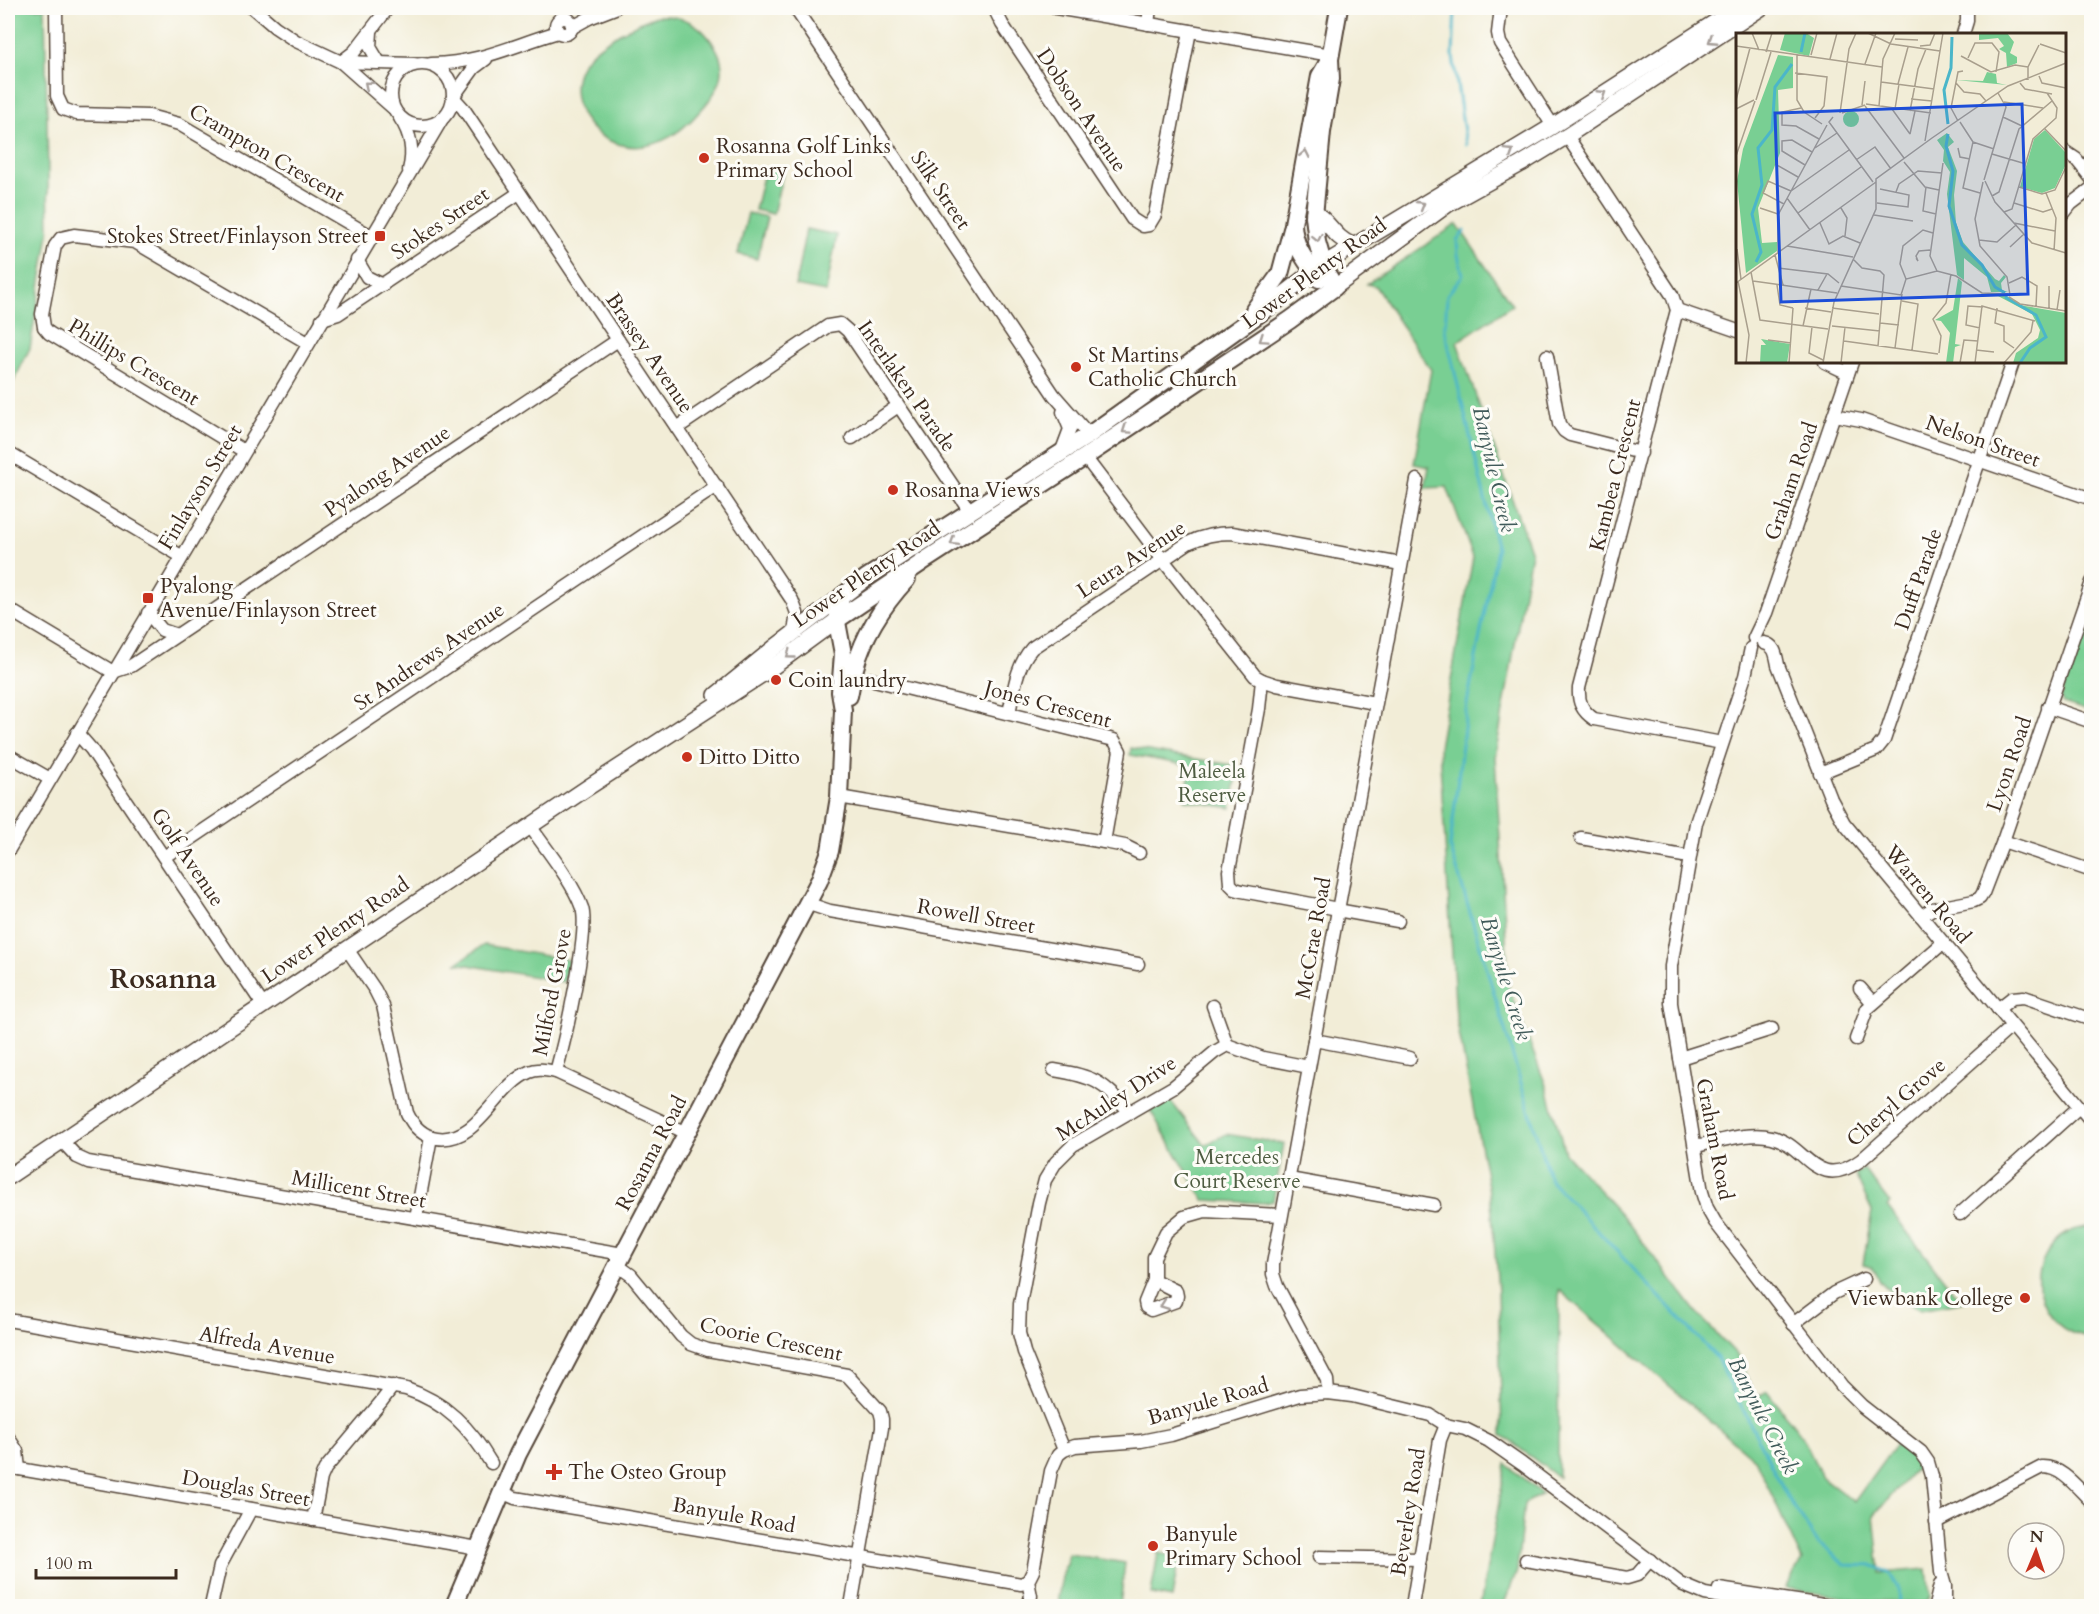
<svg xmlns="http://www.w3.org/2000/svg" width="2099" height="1614" font-family="Cardo,serif">
<rect width="100%" height="100%" fill="#fdfcf7"/>
<filter id="ink" filterUnits="userSpaceOnUse"><feTurbulence type="fractalNoise" baseFrequency=".0167" numOctaves="2"/><feDisplacementMap in="SourceGraphic" scale="12" xChannelSelector="R" yChannelSelector="G"/><feConvolveMatrix kernelMatrix="1 2 1 2 8 2 1 2 1" color-interpolation-filters="sRGB"/></filter>
<filter id="wash" filterUnits="userSpaceOnUse"><feTurbulence type="fractalNoise" baseFrequency=".008" numOctaves="4" result="noise"/><feDisplacementMap in="SourceGraphic" scale="24" xChannelSelector="R" yChannelSelector="G"/><feGaussianBlur stdDeviation="1.35" result="paint"/><feColorMatrix in="noise" values="0 0 0 0 0 0 0 0 0 0 0 0 0 0 0 0 0 1.4 0 .05"/><feComposite in="paint" operator="in"/></filter>
<g filter="url(#wash)">
<rect width="100%" height="100%" fill="#f2edd7"/>
<!-- green -->
<g fill="#79cf93" stroke="#5a7c58" stroke-width="1.5">
<path d="M8 8H45L49 233 30 348 8 393Z"/>
<path d="M657 16C678 15 696 20 709 38 731 65 723 86 701 110 678 137 646 157 610 141 596 135 584 122 579 109 565 70 590 50 620 33 632 27 643 20 657 16Z"/>
<path d="M765 168 783 173 773 214 755 210Z"/>
<path d="M748 213 767 217 757 259 738 254Z"/>
<path d="M1457 224 1512 305 1457 342 1531 553 1495 757 1509 989 1547 1088 1565 1153 1622 1215 1696 1312 1740 1358 1755 1399 1767 1391 1802 1436 1822 1477 1854 1502 1896 1444 1911 1456 1919 1465 1874 1515 1880 1573 1927 1569 1930 1597 1925 1603 1860 1600 1785 1588 1802 1561 1756 1461 1559 1290 1558 1477 1502 1435 1498 1291 1491 1202 1456 1017 1439 747 1473 557 1447 487 1425 488 1429 467 1414 464 1431 370 1375 286 1367 284Z"/>
<path d="M806 229 837 235 826 292 795 286Z"/>
<path d="M2091 607V712L2063 703 2061 698Z"/>
<path d="M1131 748 1239 766 1231 808 1185 800 1191 766 1130 755Z"/>
<path d="M484 945 569 960 564 982 457 963Z"/>
<path d="M1169 1099 1205 1145 1226 1134 1284 1144 1273 1201 1266 1203 1204 1200 1150 1110Z"/>
<path d="M1864 1169 1890 1203 1887 1206 1955 1294 1964 1302 1920 1310C1908 1302 1891 1295 1882 1284 1874 1276 1881 1268 1863 1264L1872 1211 1855 1174Z"/>
<path d="M2091 1226H2092L2091 1338C2034 1332 2019 1260 2069 1232 2075 1228 2084 1228 2091 1226Z"/>
<path d="M1506 1464 1542 1494 1524 1504 1517 1571 1503 1606H1480Z"/>
<path d="M1158 1553 1179 1557 1172 1598 1151 1594Z"/>
<path d="M1068 1554 1125 1563 1120 1606H1059L1060 1601 1058 1598 1064 1567 1067 1565Z"/>
</g>
<g fill="none" stroke-linecap="round" stroke-linejoin="round">
<!-- stream -->
<g stroke="#4bb6c9" stroke-width="3">
<path d="M1455 8 1453 56 1466 145"/>
<path d="M1465 231 1457 240 1458 255 1463 275 1447 295 1445 331 1497 549 1467 703 1450 846 1550 1180 1717 1358 1788 1498 1819 1544 1845 1565 1874 1566 1889 1573 1898 1587 1899 1606"/>
</g>
</g>
</g>
<g filter="url(#ink)">
<g fill="none" stroke-linecap="round" stroke-linejoin="round">
<defs>
<g id="minor">
<path d="M56 8 57 96 63 109 77 114 149 116 179 124 371 236"/>
<path d="M253 8 275 27 296 41 341 62 393 108"/>
<path d="M795 8 1054 395 1089 435"/>
<path d="M994 8 1002 24 1132 219 1143 226 1149 225 1155 215 1190 31"/>
<path d="M1056 8 1331 55"/>
<path d="M1501 8 1498 33 1500 43 1553 126"/>
<circle cx="564" cy="26" r="8"/>
<path d="M1148 24 1150 8"/>
<path d="M571 28 589 18 615 8"/>
<path d="M371 32 370 47 379 62"/>
<path d="M1963 34 1967 21V8"/>
<path d="M341 62 414 64"/>
<path d="M341 62 354 52 388 8"/>
<circle cx="422" cy="95" r="31"/>
<path d="M431 64C481 63 511 46 558 32"/>
<path d="M453 97 463 108 792 600 797 613 794 632"/>
<path d="M453 97 474 68 486 59"/>
<path d="M400 118C411 134 414 151 409 170"/>
<path d="M1567 136 1672 295 1677 310 1579 688C1578 702 1582 711 1594 719L1722 743"/>
<path d="M2064 151 2076 159 2092 179"/>
<path d="M2064 213 2071 204 2092 188"/>
<path d="M357 260 367 277 383 285"/>
<path d="M1677 310 1738 331"/>
<path d="M322 319 338 314 519 193"/>
<path d="M1547 356 1559 424 1564 431 1570 435 1641 453"/>
<path d="M1825 362 1848 373"/>
<path d="M1834 415 1861 420 2092 499"/>
<path d="M677 428 828 326 840 324 848 331 970 511"/>
<path d="M852 438 898 406"/>
<path d="M244 451 49 333 44 327 42 314 55 246 61 238 74 235 135 242 308 343"/>
<path d="M8 453 181 556"/>
<path d="M1061 453 1070 429 1063 412"/>
<path d="M1085 457 1163 560 1255 676 1262 680 1277 685 1375 703"/>
<path d="M8 609 113 672"/>
<path d="M148 613 162 630 177 635"/>
<path d="M1754 638 1766 613 1852 362"/>
<path d="M1764 643C1775 645 1776 655 1778 665L1831 799 1844 823 2092 1122"/>
<path d="M1751 648 1745 676 1696 823 1671 966V1003L1702 1192 1707 1208 1715 1222 1842 1386 1862 1406 1921 1452 1928 1462 1932 1476 1941 1572 1945 1586V1606"/>
<path d="M113 672 131 666 618 340"/>
<path d="M1262 680 1259 709 1229 871 1230 884 1235 889 1242 891 1338 909"/>
<path d="M2048 707 2092 722"/>
<path d="M1009 713C1014 690 1016 666 1032 648L1188 543C1202 536 1216 533 1232 533L1401 564"/>
<path d="M77 733 91 749 263 1005"/>
<path d="M8 755 50 779"/>
<path d="M1820 773 1876 750 1884 740 2013 362"/>
<path d="M839 797 1104 842 1120 751 1114 740 870 679"/>
<path d="M530 826C546 849 573 882 582 908 590 932 564 1043 556 1072"/>
<path d="M1581 838 1689 857"/>
<path d="M2003 841 2092 871"/>
<path d="M1104 842 1125 846 1139 853"/>
<path d="M8 851 442 119"/>
<path d="M164 857 717 486"/>
<path d="M809 904 830 911 1138 964"/>
<path d="M1337 910 1398 921"/>
<path d="M1921 916 1932 909 1974 901 1980 898 1983 893 2003 841 2092 582"/>
<path d="M347 949 375 990 383 1006 407 1113C413 1126 422 1136 437 1138 478 1144 496 1086 529 1072 538 1068 546 1070 556 1072L687 1133"/>
<path d="M1860 988 1873 1003"/>
<path d="M1213 1006 1227 1045"/>
<path d="M1998 1009 2012 998 2024 997 2092 1020"/>
<path d="M1856 1039 1867 1009 1943 943"/>
<path d="M1314 1040 1410 1058"/>
<path d="M1680 1058 1772 1029"/>
<path d="M1054 1070C1096 1077 1101 1081 1130 1112"/>
<path d="M62 1141 77 1157 88 1162 623 1254"/>
<path d="M1695 1146C1719 1142 1748 1131 1772 1137 1807 1145 1815 1193 1861 1160L2012 1026"/>
<path d="M1289 1179 1434 1205"/>
<path d="M1960 1214 2079 1107"/>
<path d="M416 1218 431 1137"/>
<path d="M617 1265 631 1275 681 1336 691 1344 708 1350 847 1375 880 1411 882 1419V1428L851 1606"/>
<path d="M1154 1280 1176 1291 1177 1296 1176 1301 1151 1310 1146 1307 1145 1302 1154 1280V1257L1166 1232 1184 1217 1205 1211 1281 1215"/>
<path d="M8 1320 406 1389C446 1402 470 1428 491 1463"/>
<path d="M1793 1324 1834 1293 1864 1279"/>
<path d="M1328 1393 1327 1380 1277 1286 1273 1274V1264L1417 480"/>
<path d="M8 1437 17 1451 19 1469"/>
<path d="M1064 1450 1024 1352 1019 1333 1020 1304 1039 1203 1045 1180 1056 1162 1073 1145 1173 1087 1215 1052 1227 1045 1263 1058 1309 1067"/>
<path d="M8 1467 478 1548"/>
<path d="M501 1492 515 1498 1021 1584 1028 1581 1033 1571 1051 1471 1058 1455 1064 1450 1075 1446 1141 1441 1171 1435 1300 1395 1328 1393 1352 1396 1430 1415 1446 1425 1465 1429 1489 1441 1522 1464 1681 1584 1705 1594 1770 1606"/>
<path d="M313 1520 321 1478 325 1469 381 1402 393 1386"/>
<path d="M1936 1522 2042 1467C2062 1466 2078 1489 2092 1502"/>
<path d="M1319 1557 1420 1559"/>
<path d="M1526 1560 1627 1578 1637 1575 1650 1560"/>
<path d="M1028 1581 1031 1596 1028 1606"/>
<path d="M1719 1589 1830 1606"/>
<path d="M211 1606 220 1566 251 1509"/>
<path d="M1412 1606 1440 1440 1446 1425"/>
<path d="M1935 1606 1940 1585"/>
</g>
<g id="major">
<path d="M1314 212C1331 223 1333 237 1352 245"/>
<path d="M1324 264 1553 126 1737 8"/>
<path d="M1335 287 1447 205 1521 164 1567 136 1761 8"/>
<path d="M716 695 774 648 841 597"/>
<path d="M8 1177 587 788 766 672 837 620"/>
</g>
<g id="highway">
<path d="M1319 279C1306 261 1294 247 1293 224L1320 76 1330 59"/>
<path d="M1254 310 1280 274 1292 229"/>
<path d="M837 620 927 559 1085 457 1290 320 1335 287 1325 270 1317 242 1314 216 1322 132 1331 79 1330 59 1339 8"/>
<path d="M849 696C851 687 852 678 855 668 864 634 883 605 907 579"/>
<path d="M454 1606 518 1454 819 881 830 851 839 797 843 710 840 692 843 654 837 622 841 597 866 578 1089 435 1263 311 1324 264"/>
</g>
</defs>
<!-- minor casing -->
<use href="#minor" stroke="#56473a" stroke-width="15"/>
<!-- major casing -->
<use href="#major" stroke="#56473a" stroke-width="18"/>
<!-- highway casing -->
<use href="#highway" stroke="#56473a" stroke-width="20"/>
<!-- minor -->
<use href="#minor" stroke="#fff" stroke-width="12"/>
<!-- major -->
<use href="#major" stroke="#fff" stroke-width="15"/>
<!-- highway -->
<use href="#highway" stroke="#fff" stroke-width="16"/>
</g>
<!-- one-way arrows -->
<defs><path id="oneway-chevron" d="M-2-3.5L2.5 0L-2 3.5" fill="none" stroke-width="1.6" stroke-linecap="round" stroke-linejoin="round" transform="scale(1.5)"/></defs>
<g stroke="#a79f9a">
<use href="#oneway-chevron" transform="translate(1712 40) rotate(147)"/>
<use href="#oneway-chevron" transform="translate(368 85) rotate(-140)"/>
<use href="#oneway-chevron" transform="translate(1602 94) rotate(-33)"/>
<use href="#oneway-chevron" transform="translate(1510 152) rotate(-32)"/>
<use href="#oneway-chevron" transform="translate(1305 154) rotate(-79)"/>
<use href="#oneway-chevron" transform="translate(1421 205) rotate(-30)"/>
<use href="#oneway-chevron" transform="translate(1317 238) rotate(79)"/>
<use href="#oneway-chevron" transform="translate(1263 339) rotate(146)"/>
<use href="#oneway-chevron" transform="translate(1126 430) rotate(146)"/>
<use href="#oneway-chevron" transform="translate(954 542) rotate(148)"/>
<use href="#oneway-chevron" transform="translate(790 655) rotate(144)"/>
<use href="#oneway-chevron" transform="translate(1164 1305) rotate(160)"/>
</g>
</g>
<!-- markers -->
<g fill="#c8321e" stroke="#fdfcf7" stroke-width="2">
<circle cx="704" cy="158" r="6"/>
<rect x="374" y="230" width="12" height="12" rx="3"/>
<circle cx="1076" cy="367" r="6"/>
<circle cx="893" cy="490" r="6"/>
<rect x="142" y="592" width="12" height="12" rx="3"/>
<circle cx="776" cy="680" r="6"/>
<circle cx="687" cy="757" r="6"/>
<circle cx="2025" cy="1298" r="6"/>
<path d="M551 1463h6v6h6v6h-6v6h-6v-6h-6v-6h6z"/>
<circle cx="1153" cy="1546" r="6"/>
</g>
<g text-anchor="middle" stroke-width="6" stroke-linejoin="round" paint-order="stroke">
<!-- street labels -->
<g font-size="21" fill="#3b2a1e" stroke="#fdfcf7">
<text transform="translate(1082 110) rotate(56)" y="7">Dobson Avenue</text>
<text transform="translate(267 153) rotate(30)" y="7">Crampton Crescent</text>
<text transform="translate(941 190) rotate(56)" y="7">Silk Street</text>
<text transform="translate(440 223) rotate(-34)" y="7">Stokes Street</text>
<text transform="translate(1314 273) rotate(-36)" y="7">Lower Plenty Road</text>
<text transform="translate(650 353) rotate(56)" y="7">Brassey Avenue</text>
<text transform="translate(134 362) rotate(31)" y="7">Phillips Crescent</text>
<text transform="translate(907 386) rotate(55)" y="7">Interlaken Parade</text>
<text transform="translate(1983 441) rotate(19)" y="7">Nelson Street</text>
<text transform="translate(387 471) rotate(-34)" y="7">Pyalong Avenue</text>
<text transform="translate(1615 475) rotate(-76)" y="7">Kambea Crescent</text>
<text transform="translate(1791 481) rotate(-71)" y="7">Graham Road</text>
<text transform="translate(200 487) rotate(-59)" y="7">Finlayson Street</text>
<text transform="translate(1131 559) rotate(-33)" y="7">Leura Avenue</text>
<text transform="translate(866 574) rotate(-34)" y="7">Lower Plenty Road</text>
<text transform="translate(1918 579) rotate(-71)" y="7">Duff Parade</text>
<text transform="translate(429 656) rotate(-34)" y="7">St Andrews Avenue</text>
<text transform="translate(1048 704) rotate(15)" y="7">Jones Crescent</text>
<text transform="translate(2009 764) rotate(-71)" y="7">Lyon Road</text>
<text transform="translate(188 857) rotate(56)" y="7">Golf Avenue</text>
<text transform="translate(1928 894) rotate(50)" y="7">Warren Road</text>
<text transform="translate(976 916) rotate(10)" y="7">Rowell Street</text>
<text transform="translate(335 930) rotate(-34)" y="7">Lower Plenty Road</text>
<text transform="translate(1313 938) rotate(-80)" y="7">McCrae Road</text>
<text transform="translate(552 992) rotate(-79)" y="7">Milford Grove</text>
<text transform="translate(1116 1098) rotate(-33)" y="7">McAuley Drive</text>
<text transform="translate(1896 1102) rotate(-41)" y="7">Cheryl Grove</text>
<text transform="translate(1715 1139) rotate(79)" y="7">Graham Road</text>
<text transform="translate(651 1153) rotate(-62)" y="7">Rosanna Road</text>
<text transform="translate(359 1189) rotate(10)" y="7">Millicent Street</text>
<text transform="translate(771 1339) rotate(12)" y="7">Coorie Crescent</text>
<text transform="translate(267 1345) rotate(10)" y="7">Alfreda Avenue</text>
<text transform="translate(1208 1401) rotate(-16)" y="7">Banyule Road</text>
<text transform="translate(246 1488) rotate(10)" y="7">Douglas Street</text>
<text transform="translate(1408 1512) rotate(-81)" y="7">Beverley Road</text>
<text transform="translate(734 1515) rotate(10)" y="7">Banyule Road</text>
</g>
<!-- poi labels -->
<g font-size="21" fill="#3b2a1e" stroke="#fdfcf7" text-anchor="start">
<text x="716" y="153">Rosanna Golf Links<tspan x="716" dy="24">Primary School</tspan></text>
<text x="368" y="243" text-anchor="end">Stokes Street/Finlayson Street</text>
<text x="1088" y="362">St Martins<tspan x="1088" dy="24">Catholic Church</tspan></text>
<text x="905" y="497">Rosanna Views</text>
<text x="160" y="593">Pyalong<tspan x="160" dy="24">Avenue/Finlayson Street</tspan></text>
<text x="788" y="687">Coin laundry</text>
<text x="699" y="764">Ditto Ditto</text>
<text x="2013" y="1305" text-anchor="end">Viewbank College</text>
<text x="568" y="1479">The Osteo Group</text>
<text x="1165" y="1541">Banyule<tspan x="1165" dy="24">Primary School</tspan></text>
</g>
<!-- park labels -->
<g font-size="21" fill="#4e5c41" stroke="#fdfcf7">
<text x="1212" y="778">Maleela<tspan x="1212" dy="24">Reserve</tspan></text>
<text x="1237" y="1164">Mercedes<tspan x="1237" dy="24">Court Reserve</tspan></text>
</g>
<!-- water labels -->
<g font-size="22" font-style="italic" fill="#415b5a" stroke="#fdfcf7">
<text transform="translate(1495 469) rotate(77)" y="8">Banyule Creek</text>
<text transform="translate(1507 978) rotate(73)" y="8">Banyule Creek</text>
<text transform="translate(1764 1415) rotate(63)" y="8">Banyule Creek</text>
</g>
<!-- district labels -->
<g font-size="27" font-weight="bold" fill="#3b2a1e" stroke="#fdfcf7">
<text x="163" y="988">Rosanna</text>
</g>
</g>
<!-- overview -->
<g transform="translate(1736 33)">
<rect width="330" height="330" fill="#f2edd7"/>
<path d="M49 0H70L78 5 73 23 44 17ZM243 0H271L278 9 274 20 281 24V30L271 34 270 20 263 16 268 13 262 5 243 7ZM42 22 57 24V55L42 57 44 120 22 175 26 210 41 209V218L10 240 1 148 7 116ZM251 39 260 41 261 50 271 52 220 47 247 48ZM107 86a8 8 0 1 1 16 0a8 8 0 1 1-16 0ZM309 97 330 120V131L319 155 306 160 284 154 298 106ZM211 100 218 109 212 114 221 138 218 162 220 190 227 209 259 246 263 248 268 242 270 244 265 250 266 257 272 259H255L251 244 228 225V247L221 242 211 161 214 139 207 128 208 117 201 107ZM222 245 226 249 219 311 225 312 219 314 217 330H210L214 300 205 288 199 287 217 277ZM262 263H271L283 272 330 280V330H277L280 320 302 305 304 297 296 281ZM25 306 54 311 51 330H24L25 312H30Z" fill="#79cf93"/>
<path fill="none" stroke="#4bb6c9" stroke-width="3" d="M65 19 69 0M212 91 208 57 215 35 216 4M212 101 210 113 217 138 213 173 226 212 246 232 259 254 269 260M20 229 25 219 16 181 26 152 22 115 36 97 39 54 56 31M269 264 300 282 310 304 294 315 284 330"/>
<path fill="none" stroke="#a99f8d" stroke-width="1.5" d="M16 0 23 17M132 0 155 11 204 18M159 6 182 7M304 11 330 20M0 13 146 34M184 13 194 12 199 0M30 19 36 0M61 21V67L68 79 86 91M75 22 81 0M225 23 255 39 279 32 292 34M232 25 239 10H256L263 19 260 39M94 26 101 0M129 31 140 0M59 40 91 44 88 73 79 85M303 43 306 50 330 55M292 47V34L303 12M145 49 198 56M220 50 228 59 244 61 250 68M284 50 289 56 316 61M162 51 172 14M175 66 196 68M0 67 14 15M20 67 35 19M268 69 307 75M130 71 195 80M126 72 129 48M129 73 168 125M143 73 147 26 159 0M65 75 46 79V92L60 93 83 106M0 76 18 67M156 76 174 101M159 76 163 51M174 78 182 36 190 16M104 80 113 16 120 0M106 80 129 72M97 84 93 89 137 149M267 84 286 93M222 88 215 75 222 39 227 38M224 89 237 109 227 155 244 160M309 96 330 118M174 101 179 78M196 105 272 53 330 30M189 108 207 0M237 109 258 116M79 115 101 100M222 115 224 124 234 126M256 121 290 131M0 123 19 68M120 127 139 114 155 136M168 129 189 154 203 157M39 131 62 144M69 132 46 118V108L56 107 76 119M248 147 270 74 262 60M249 148 259 169 296 210 330 220M247 149 239 186 244 213 271 244 274 262M190 154 187 178 200 181M283 154 306 161 319 157 330 134M55 158 113 117M160 159 163 151 182 138 206 140M310 160 320 185 318 218M256 163 263 159 283 96 316 68M51 165 74 197M141 170 172 174 173 162 144 156M278 170 307 179 316 176M48 171 27 160 32 148 55 158M24 175 42 181M105 175 111 185 109 203M268 179 276 176 297 106 320 85 321 75 311 60M62 180 125 134M138 182 177 188M84 190 93 211 107 203 124 210M278 190 319 198M243 207 261 209 280 192M51 213 117 224M274 214 288 201M1 216 5 246M42 219V182L91 92M39 222 47 252M180 225 182 228 180 223 183 218 194 217M117 226 126 235 144 238 148 242 142 313M42 235 92 241 103 250M201 238 194 223 207 130M15 239 24 287 92 296M170 246 164 231 167 213 187 197 197 200M2 248 13 302 10 330M17 248 101 260M0 250 140 149M273 250 286 244 301 253 300 273M41 252 44 272 57 275M105 253 165 262 170 246 201 238 220 243 246 260 272 261M82 257 91 241M273 264 284 271 330 278M166 268 182 271 176 317M69 275 95 279M96 275 143 281M261 275 259 290 268 293V308L278 315M313 276V253M321 277 324 257M144 290 163 292M67 293 75 256M96 293 144 298M76 294 73 320 87 327M244 295 230 292 232 273 247 274M32 307 55 310M108 308 202 321M159 315 166 261M240 317 258 319M203 320 205 303 197 286 210 270 215 241M53 330 57 275M87 330 98 269 140 176V146L196 105M105 330 109 294M224 330 228 307 242 308M239 330 246 273 299 288M268 330 295 299 297 288"/>
<path fill="#1d4ed8" fill-opacity="0.15" stroke="#1d4ed8" stroke-width="3" d="M286 71 292 261 45 269 39 80Z"/>
<rect width="330" height="330" fill="none" stroke="#3b2a1e" stroke-width="3"/>
</g>
<!-- margin -->
<rect width="2099" height="1614" fill="none" stroke="#fdfcf7" stroke-width="30"/>
<!-- north arrow -->
<g transform="translate(2036 1551) rotate(2)"><circle r="28" fill="#fdfcf7" stroke="#afa8a0" stroke-width="1.5"/>
<path d="M0-4.5L10 22L0 15L-10 22Z" fill="#c8321e"/>
<text y="-9" font-size="16" font-weight="bold" text-anchor="middle" fill="#3b2a1e">N</text>
</g>
<!-- scale -->
<path d="M36 1569v9h140v-9" fill="none" stroke="#3b2a1e" stroke-width="3"/>
<text x="45" y="1569" font-size="18" fill="#3b2a1e" stroke="#fdfcf7" stroke-width="4.5" paint-order="stroke">100 m</text>
</svg>
